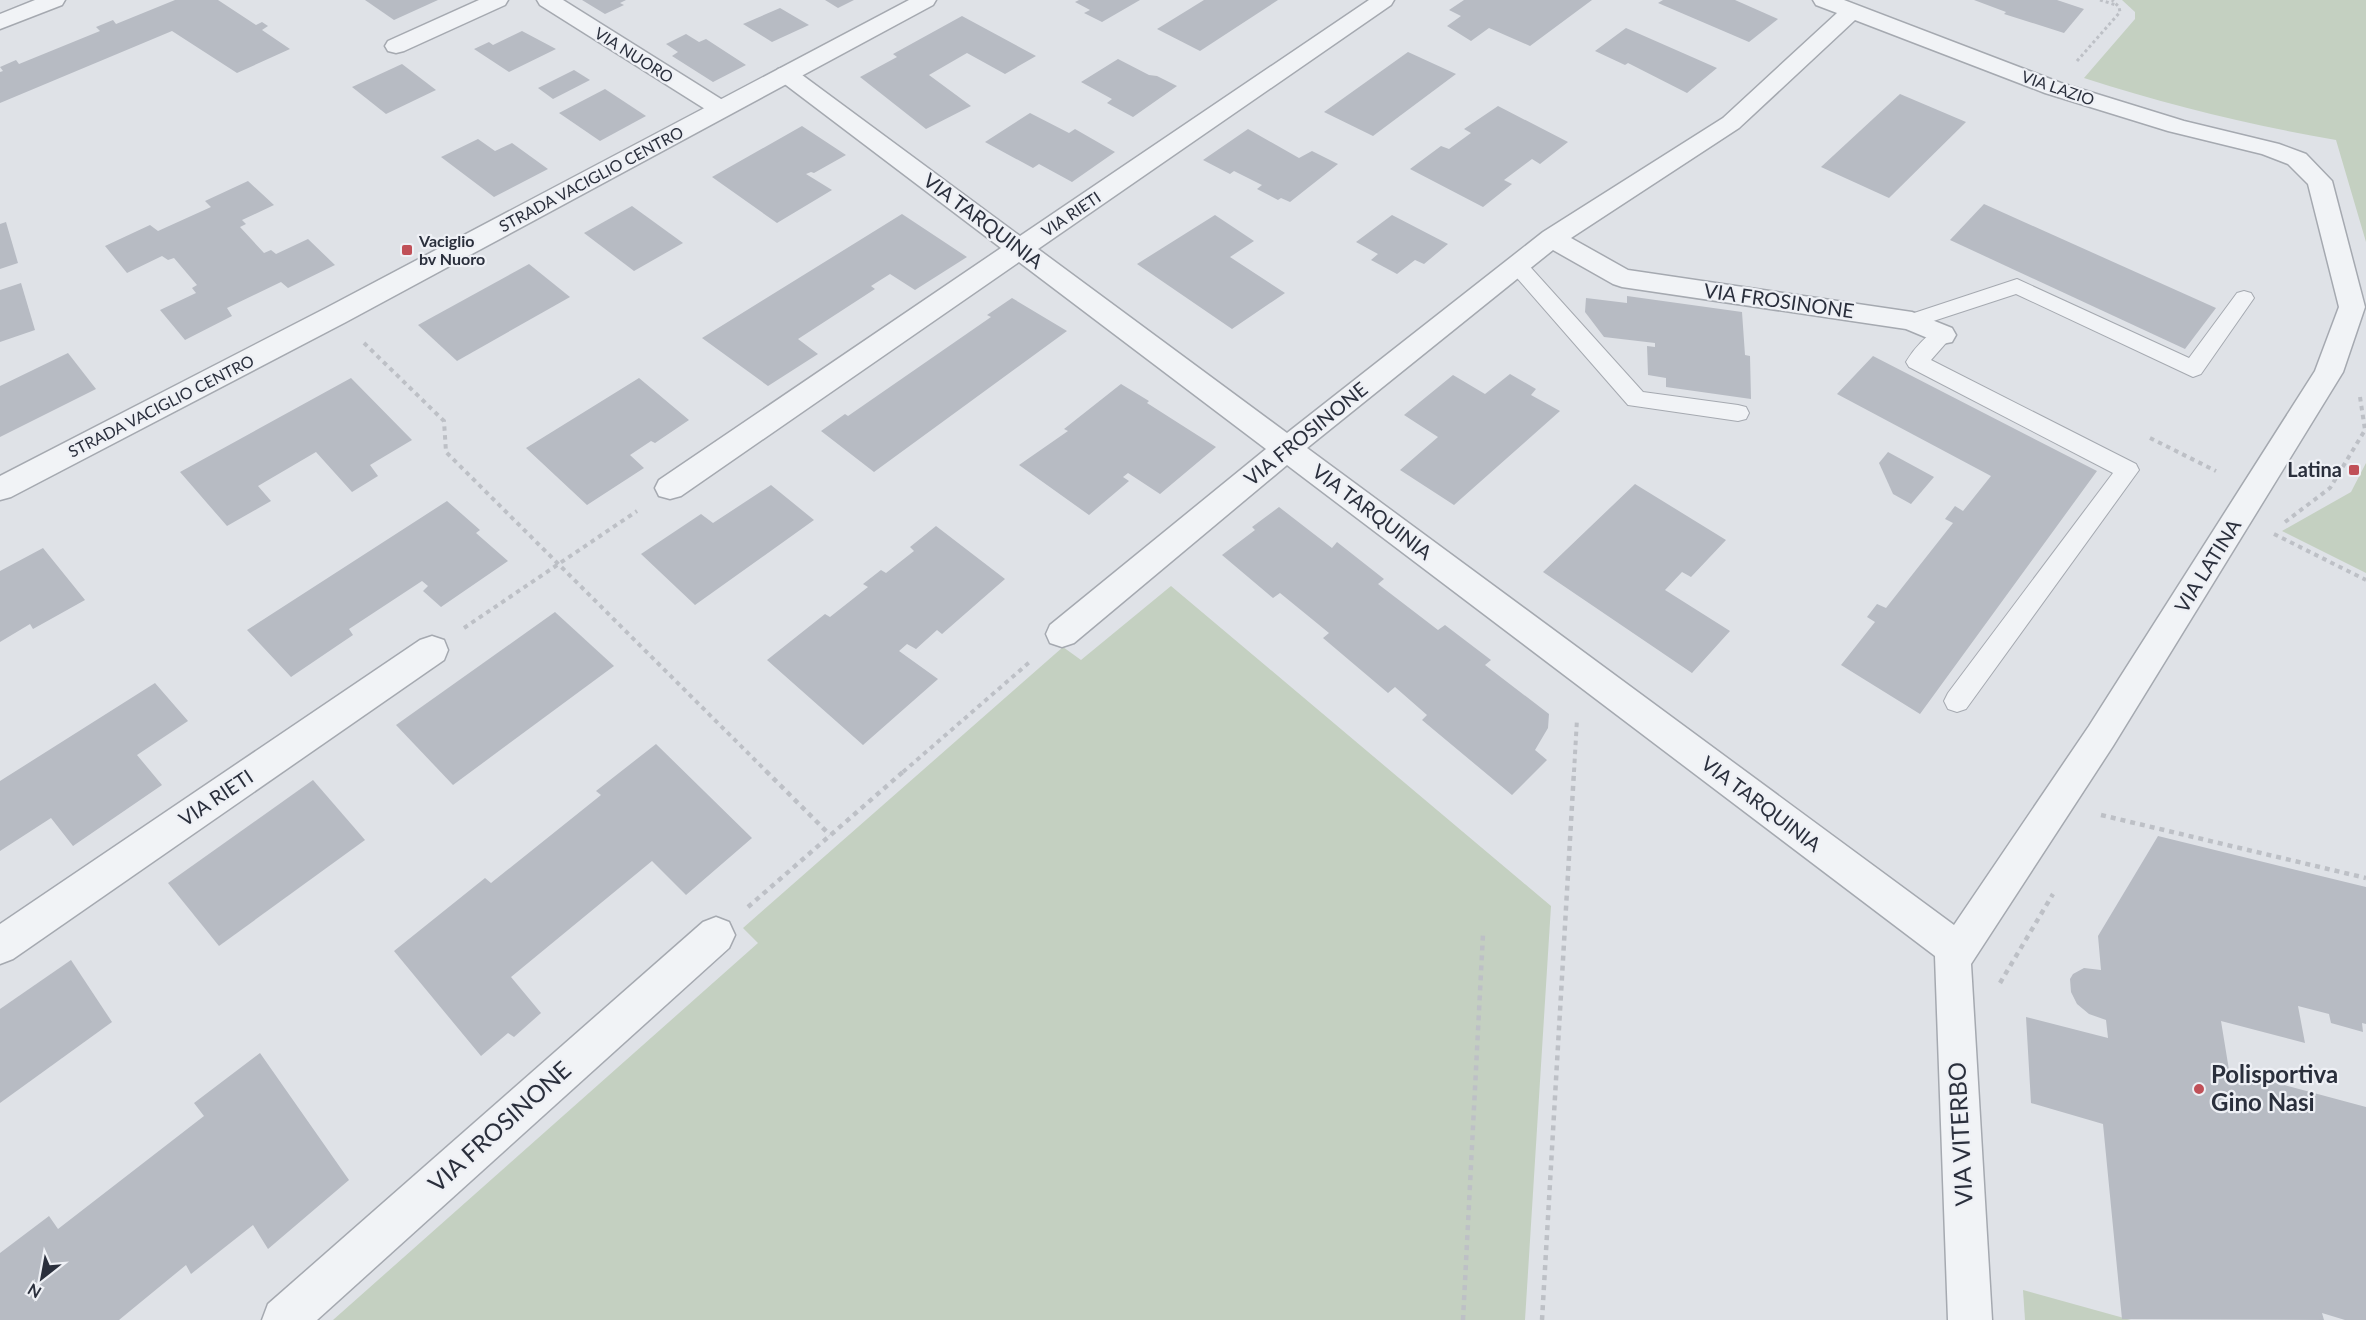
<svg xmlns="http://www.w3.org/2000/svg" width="2366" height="1320" font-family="Lato,sans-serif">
<rect width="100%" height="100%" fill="#dfe2e7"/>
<!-- green -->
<g fill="#c4d0c1">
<path d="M2122 0H2366V242L2336 140C2250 125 2167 105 2084 78L2135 19V12Z"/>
<path d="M2366 463V573L2282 531 2351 492Z"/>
<path d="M1171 586 1551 906 1525 1320H333L758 943 743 928 1063 647 1081 660Z"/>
<path d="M2023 1290 2131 1320H2025Z"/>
</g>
<!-- building -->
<g fill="#b7bbc3">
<path d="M175 0H218L256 25 262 22 268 26 262 30 290 49 237 73 172 31 0 103V72L3 71 0 67 16 60 19 64 100 31 96 27 113 20 116 24Z"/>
<path d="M365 0H438L394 20Z"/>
<path d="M582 0H626L620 3 624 5 605 14Z"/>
<path d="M825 0H854L838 8Z"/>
<path d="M1079 0H1140L1102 22 1084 13 1090 10 1075 2Z"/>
<path d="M1204 0H1278L1200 51 1157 29Z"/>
<path d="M1464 0H1592L1530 46 1489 28 1471 41 1447 26 1461 16 1449 10Z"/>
<path d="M1663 0H1735L1778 19 1749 42 1658 3Z"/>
<path d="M1974 0H2057L2084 9 2064 33 2004 14 2006 12Z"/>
<path d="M780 8 809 25 772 42 743 24Z"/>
<path d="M962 16 1036 56 1005 74 967 53 929 75 971 106 926 129 860 77 897 57 893 54Z"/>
<path d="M1626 28 1717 68 1687 93 1628 63 1625 65 1595 51Z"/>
<path d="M522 31 556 49 509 72 474 49 489 42 493 45Z"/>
<path d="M686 34 699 42 706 39 746 65 713 82 672 56 678 52 666 44Z"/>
<path d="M1408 52 1456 74 1373 136 1324 112Z"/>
<path d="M1118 59 1149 75 1157 76 1177 86 1133 117 1107 103 1112 99 1081 82Z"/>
<path d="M402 64 436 90 386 114 352 87Z"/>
<path d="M574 70 590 80 553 99 538 88Z"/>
<path d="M605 89 646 116 600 141 559 113Z"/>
<path d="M1900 94 1966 122 1889 198 1821 167Z"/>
<path d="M1498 106 1568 142 1540 164 1532 159 1504 180 1512 184 1483 207 1410 169 1441 146 1449 149 1471 133 1464 129Z"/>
<path d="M1030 113 1069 133 1075 129 1115 152 1072 182 1039 164 1033 168 985 142Z"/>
<path d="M802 126 846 155 814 173 811 172 806 174 832 190 777 223 712 177Z"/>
<path d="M1248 129 1299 158 1312 151 1338 164 1290 202 1281 198 1278 200 1257 189 1262 185 1234 171 1230 174 1203 160Z"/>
<path d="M478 139 495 151 512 143 548 169 494 197 441 157Z"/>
<path d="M248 181 274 205 242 220 246 224 240 227 264 253 271 250 276 254 308 239 335 265 288 288 281 282 227 308 232 316 185 340 160 310 196 293 192 288 197 285 174 258 168 260 162 256 127 273 105 246 150 225 158 231 211 207 205 201Z"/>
<path d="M1984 204 2216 308 2185 349 1950 240Z"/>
<path d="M632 206 683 243 634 271 584 233Z"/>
<path d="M902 214 967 257 915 290 890 274 871 286 875 289 798 339 818 354 768 386 702 338Z"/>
<path d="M1215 215 1254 241 1230 257 1285 293 1232 329 1137 264Z"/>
<path d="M1392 215 1448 244 1424 264 1415 260 1397 274 1371 260 1378 254 1356 242Z"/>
<path d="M6 222 18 263 0 269V224Z"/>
<path d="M529 264 570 297 457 361 418 325Z"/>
<path d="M21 283 35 330 0 342V290Z"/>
<path d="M1627 296 1742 312 1745 355 1750 356 1751 399 1666 387V378L1648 375 1647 346 1655 347V343L1604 337 1585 312 1586 298 1627 303Z"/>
<path d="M1012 298 1067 331 874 472 821 431 845 414 848 416 991 317 987 315Z"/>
<path d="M68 353 96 389 0 437V386Z"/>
<path d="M1873 356 2097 471 1920 714 1841 665 1875 622 1867 617 1877 604 1886 608 1953 523 1945 519 1955 506 1963 511 1991 476 1837 394Z"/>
<path d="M1510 374 1536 389 1531 395 1560 411 1454 505 1400 470 1438 437 1404 415 1453 375 1485 394Z"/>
<path d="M351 378 412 440 370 465 378 476 352 492 316 452 258 486 271 501 227 526 180 472Z"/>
<path d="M639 378 689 420 655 443 651 441 630 455 644 468 587 505 526 448Z"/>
<path d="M1121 384 1149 401 1147 403 1216 447 1160 494 1128 473 1123 477 1129 481 1089 515 1019 465 1068 431 1064 429Z"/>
<path d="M1888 452 1934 477 1911 504 1893 494 1879 463Z"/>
<path d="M1635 484 1726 540 1691 577 1682 572 1665 590 1730 631 1692 673 1543 572Z"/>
<path d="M771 485 814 520 695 605 641 554 701 514 713 523Z"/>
<path d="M447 501 480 530 476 533 508 561 441 607 423 591 428 586 422 581 349 629 353 635 291 677 247 630Z"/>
<path d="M1279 507 1332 548 1337 542 1384 579 1378 584 1438 630 1445 625 1491 660 1485 665 1549 714 1548 728 1535 750 1547 760 1512 795 1422 720 1427 715 1395 687 1388 693 1323 638 1329 633 1280 593 1273 598 1222 555 1255 530 1252 527Z"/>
<path d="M936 526 1005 579 942 634 937 630 916 649 907 644 899 651 938 679 863 745 767 660 825 614 830 617 868 587 863 584 881 570 886 573 914 551 910 547Z"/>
<path d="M43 548 85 600 33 629 30 624 0 642V571Z"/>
<path d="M555 612 614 666 453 785 396 725Z"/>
<path d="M155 683 188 721 137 755 162 785 73 846 51 818 0 851V781Z"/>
<path d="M656 744 752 838 686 895 652 861 511 977 541 1013 514 1037 508 1033 481 1056 394 951 485 878 491 883 601 795 596 791Z"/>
<path d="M313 780 365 840 219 946 168 883Z"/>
<path d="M2158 836 2366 887V1024L2362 1023 2363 1032 2331 1023 2329 1014 2298 1006 2305 1043 2221 1021 2229 1070 2366 1107V1320H2345L2322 1313 2324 1320 2122 1319 2103 1124 2031 1103 2026 1017 2108 1038 2106 1020 2089 1014 2077 1004 2071 992 2070 979 2073 974 2084 968 2101 970 2098 936Z"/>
<path d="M71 960 112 1022 0 1103V1009Z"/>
<path d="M260 1053 349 1180 268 1249 253 1225 191 1274 186 1265 119 1320H0V1253L49 1216 58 1229 204 1116 194 1103Z"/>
</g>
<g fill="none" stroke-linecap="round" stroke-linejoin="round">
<defs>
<g id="service">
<path d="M1517 258 1524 260 1643 392 1738 405 1746 407 1749 413 1746 419 1738 421 1628 405 1510 270 1507 265 1510 260Z"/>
<path d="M2017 279 2189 358 2237 293 2244 291 2251 293 2254 298 2201 374 2193 377 2016 294 1912 328 1905 326 1902 321 1905 316Z"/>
<path d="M1942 328 1949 330 1953 335 1931 360 2136 464 2139 470 1966 709 1957 712 1948 709 1944 701 1948 693 2113 473 1909 367 1906 362C1913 350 1928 332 1942 328Z"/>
</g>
<g id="minor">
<path d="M35 0H65L62 5 0 29V14Z"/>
<path d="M479 0H508L505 5 404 51 396 53 388 51 385 46 388 41Z"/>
<path d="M537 0H563L729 104 733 109 729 114 721 116 713 114 540 5Z"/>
<path d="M1369 0H1394L1391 5 1038 249 1287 433 1543 232 1723 118 1837 13 1816 5 1813 0H1844L2061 83 2184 121 2279 144 2306 154 2332 181 2365 307 2343 372 2113 746 1971 964 1992 1320H1948L1935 956 1287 465 1074 643 1062 647 1050 643 1046 634 1050 625 1266 449 1019 262 681 496 670 499 659 496 655 488 659 480 1001 248 778 79 775 74 778 69 786 67 794 69 1020 236ZM1855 20 2045 93 2168 131 2262 154 2288 164 2308 184 2339 307 2315 371 2089 726 1954 925 1307 448 1553 250 1613 284 1622 287 1906 329 1942 344 1952 342 1956 335 1952 328 1912 312 1628 270 1571 238 1739 128Z"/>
<path d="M432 636 444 640 448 650 444 660 13 959 0 964V924L420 640Z"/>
<path d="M716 917 729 922 735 935 729 948 317 1320H262L268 1304 703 922Z"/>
</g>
<path id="tertiary" d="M909 0H936L933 5 346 322 11 497 0 500V476L326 308Z"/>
</defs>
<!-- service casing -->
<use href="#service" stroke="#a5a9b0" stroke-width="2"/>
<!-- minor casing -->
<use href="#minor" stroke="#a5a9b0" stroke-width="3"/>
<!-- tertiary casing -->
<use href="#tertiary" stroke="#a5a9b0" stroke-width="3"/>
<!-- path-far2 -->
<g stroke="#bdc0c6" stroke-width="3" stroke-dasharray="3 3" stroke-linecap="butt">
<path d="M2100 0 2116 5"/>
<path d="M2077 61 2120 12 2119 7 2112 0"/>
</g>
<!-- path-far1 -->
<g stroke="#bdc0c6" stroke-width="4" stroke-dasharray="4.5 4.5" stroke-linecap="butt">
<path d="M364 343 444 421 446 452 767 772"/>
<path d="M2150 438 2216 471"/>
<path d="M2285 522 2330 488 2365 430 2360 397"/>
<path d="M2274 534 2366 580"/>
<path d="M464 628 637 511"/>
<path d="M903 772 1032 660"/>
<path d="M1574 772 1577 719"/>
</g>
<!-- path -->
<g stroke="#bdc0c6" stroke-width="4.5" stroke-dasharray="5 5" stroke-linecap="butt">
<path d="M766 771 830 835"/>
<path d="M2101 815 2366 878"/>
<path d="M748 907 904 771"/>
<path d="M2000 983 2053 894"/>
<path d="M1463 1320 1483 934"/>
<path d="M1542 1320 1574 771"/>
</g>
<!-- service -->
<use href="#service" fill="#f1f3f6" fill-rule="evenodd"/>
<!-- minor -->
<use href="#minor" fill="#f1f3f6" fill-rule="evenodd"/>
<!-- tertiary -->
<use href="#tertiary" fill="#f1f3f6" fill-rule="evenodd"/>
</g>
<!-- markers -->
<g fill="#c05058" stroke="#eef0f5" stroke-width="2">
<rect x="401" y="244" width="12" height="12" rx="3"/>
<rect x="2348" y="464" width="12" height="12" rx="3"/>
<circle cx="2199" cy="1089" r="6"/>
</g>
<g text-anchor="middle" stroke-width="4.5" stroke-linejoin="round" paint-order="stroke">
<!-- far-street labels -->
<g font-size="16" fill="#2a2f3c" stroke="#eef0f5">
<text transform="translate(634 55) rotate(32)" y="6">VIA NUORO</text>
<text transform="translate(2058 88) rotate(19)" y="6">VIA LAZIO</text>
<text transform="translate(591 179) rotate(-28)" y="6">STRADA VACIGLIO CENTRO</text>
<text transform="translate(1071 214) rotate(-34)" y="6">VIA RIETI</text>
<text transform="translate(161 406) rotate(-27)" y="6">STRADA VACIGLIO CENTRO</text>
</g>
<!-- far-poi labels -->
<g font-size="16" font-weight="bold" fill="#2a2f3c" stroke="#eef0f5" text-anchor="start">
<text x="419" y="247">Vaciglio<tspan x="419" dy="18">bv Nuoro</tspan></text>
</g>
<!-- street labels -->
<g font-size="20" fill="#2a2f3c" stroke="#eef0f5">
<text transform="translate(983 221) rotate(37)" y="7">VIA TARQUINIA</text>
<text transform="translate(1779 301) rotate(8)" y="7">VIA FROSINONE</text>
<text transform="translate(1306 434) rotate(-39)" y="7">VIA FROSINONE</text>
<text transform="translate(1372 512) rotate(37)" y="7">VIA TARQUINIA</text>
<text transform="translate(2208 566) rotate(-58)" y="7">VIA LATINA</text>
<text transform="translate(216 798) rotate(-34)" y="7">VIA RIETI</text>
<text transform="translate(1761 804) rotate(37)" y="7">VIA TARQUINIA</text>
</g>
<!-- poi labels -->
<g font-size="20" font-weight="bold" fill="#2a2f3c" stroke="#eef0f5" text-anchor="end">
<text x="2342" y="477">Latina</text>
</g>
<!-- near-poi labels -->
<g font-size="24" font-weight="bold" fill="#2a2f3c" stroke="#eef0f5" text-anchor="start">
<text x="2211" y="1083">Polisportiva<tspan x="2211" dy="28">Gino Nasi</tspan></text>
</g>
<!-- near-street labels -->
<g font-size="24" fill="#2a2f3c" stroke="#eef0f5">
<text transform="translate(500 1127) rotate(-42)" y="8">VIA FROSINONE</text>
<text transform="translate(1961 1134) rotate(-93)" y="8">VIA VITERBO</text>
</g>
</g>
<!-- north arrow -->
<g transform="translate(42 1278) rotate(211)" stroke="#eef0f5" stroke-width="4.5" paint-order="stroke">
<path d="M0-4.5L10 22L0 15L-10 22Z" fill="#2a2f3c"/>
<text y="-9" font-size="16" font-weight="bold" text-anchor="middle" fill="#2a2f3c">N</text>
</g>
</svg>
